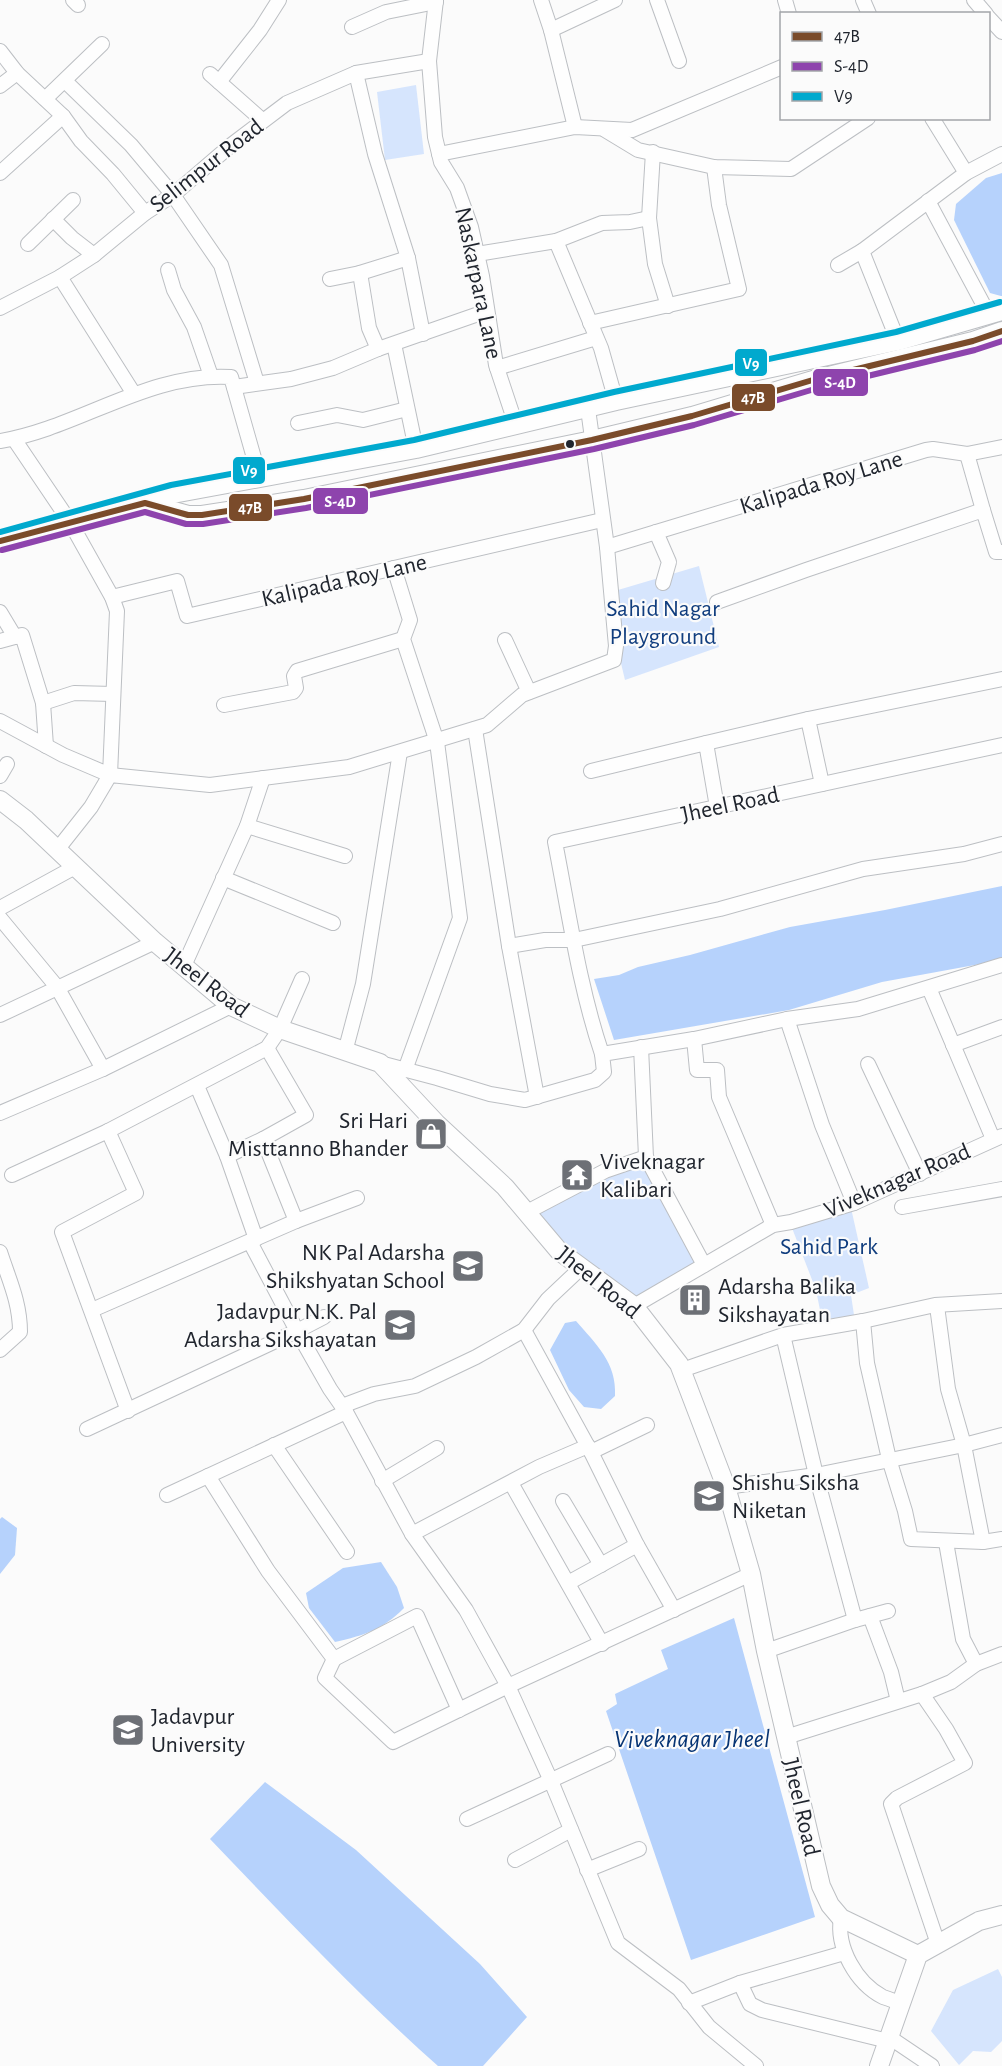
<svg xmlns="http://www.w3.org/2000/svg" width="1002" height="2066" font-family="'Alegreya Sans',sans-serif">
<rect width="100%" height="100%" fill="#fbfbfb"/>
<!-- green -->
<g fill="#d6e5fd">
<path d="M416 85 424 154 385 160 377 92Z"/>
<path d="M699 566 719 647 625 680 620 659 618 590Z"/>
<path d="M653 1160 700 1264 633 1299 564 1249 533 1213 605 1174Z"/>
<path d="M851 1208 869 1288 851 1295 854 1315 822 1320 816 1290 792 1228Z"/>
<path d="M998 1969 1002 1977V2041L991 2052 973 2051 959 2065 931 2031 953 1990Z"/>
</g>
<!-- water -->
<g fill="#b6d2fc">
<path d="M1002 173V296H1001L990 293 954 220 956 204 986 178Z"/>
<path d="M1002 886V960L882 982 789 1010 614 1040 594 979 619 975 638 967 690 955 790 927 885 910Z"/>
<path d="M576 1321C596 1344 617 1363 615 1396L601 1409 584 1407 569 1390 550 1350 565 1323Z"/>
<path d="M2 1517 17 1528 15 1555 0 1574V1519Z"/>
<path d="M381 1562 397 1587 404 1608C382 1630 365 1635 335 1642L309 1608 306 1593 343 1568Z"/>
<path d="M734 1618 815 1917 691 1960 606 1711 617 1704 615 1694 668 1669 661 1650Z"/>
<path d="M265 1782 356 1850 480 1964 527 2017 483 2066H438C358 1995 284 1916 210 1839Z"/>
</g>
<g fill="none" stroke-linecap="round" stroke-linejoin="round">
<defs>
<g id="street">
<path d="M73 0 78 5"/>
<path d="M436 0 429 61 435 137 441 162 457 188 471 227 482 276 496 365 516 425"/>
<path d="M541 0 551 30 575 127"/>
<path d="M657 0 679 61"/>
<path d="M785 0 789 14"/>
<path d="M863 0 869 14"/>
<path d="M974 0 986 14"/>
<path d="M988 17 1002 32"/>
<path d="M352 27 386 12 436 2"/>
<path d="M551 30 615 0"/>
<path d="M0 51 17 73 63 116 81 141 113 174 145 213"/>
<path d="M356 73 375 154 408 258 423 334"/>
<path d="M210 74 262 120"/>
<path d="M65 81 131 145 173 195 221 265 257 383"/>
<path d="M219 82 260 30 279 0"/>
<path d="M0 86 17 73"/>
<path d="M45 99 102 44"/>
<path d="M932 118 966 173"/>
<path d="M605 130 638 150 714 167 791 169 868 118"/>
<path d="M653 152 649 218 655 264 668 306"/>
<path d="M439 154 575 127 632 130 782 67"/>
<path d="M0 173 63 116"/>
<path d="M928 201 989 315"/>
<path d="M53 219 72 238 94 255"/>
<path d="M556 241 601 348 616 401"/>
<path d="M28 244 73 200"/>
<path d="M477 254 556 241 602 223 630 222 649 218"/>
<path d="M838 265 862 251"/>
<path d="M168 270 174 290 194 327 211 376"/>
<path d="M360 273 369 328 378 349"/>
<path d="M60 277 134 394"/>
<path d="M330 279 360 273 408 258"/>
<path d="M0 308 60 277 94 255 145 213 173 195 230 146 287 103 356 73 429 61"/>
<path d="M590 323 739 289 719 205 714 167"/>
<path d="M898 341 862 251 966 173 1002 154"/>
<path d="M394 344 416 449"/>
<path d="M497 368 596 338"/>
<path d="M234 387 291 379 333 368 378 349 487 311"/>
<path d="M298 423 337 415 363 420 407 409"/>
<path d="M0 441C79 428 148 372 231 377L260 479"/>
<path d="M967 454 983 510"/>
<path d="M656 532 669 562 663 583"/>
<path d="M607 547 926 450 933 449 967 454 1002 447"/>
<path d="M394 568 410 620 403 639 437 742 460 918 405 1070"/>
<path d="M112 597 177 581 187 616 602 520"/>
<path d="M717 602 806 570 983 510 996 552H1002"/>
<path d="M0 612 15 637"/>
<path d="M505 640 529 692"/>
<path d="M0 641 22 635 43 703 46 746"/>
<path d="M43 703 74 693 113 694"/>
<path d="M224 705 293 692 296 688 294 676 297 671 403 639"/>
<path d="M0 721 63 755 110 775 117 611 112 597 70 522 14 439"/>
<path d="M475 729 509 946 537 1097"/>
<path d="M706 743 808 719"/>
<path d="M591 771 706 743 717 807"/>
<path d="M0 776 7 764"/>
<path d="M822 784 808 719 1002 679"/>
<path d="M247 826 345 856"/>
<path d="M57 850 91 807 110 775 210 785 349 767 487 725 522 695 614 660 616 646 607 547 588 409"/>
<path d="M223 878 333 923"/>
<path d="M0 908 75 867"/>
<path d="M0 918 57 987 103 1069"/>
<path d="M509 946 545 940H574L720 909 863 869 964 854 1002 844"/>
<path d="M183 968 247 826 263 778"/>
<path d="M929 988 993 1139"/>
<path d="M0 1015 155 942"/>
<path d="M787 1019 822 1125 854 1203"/>
<path d="M694 1039 697 1070H717L719 1097 773 1225"/>
<path d="M953 1045 1002 1027"/>
<path d="M641 1047 646 1157 704 1265"/>
<path d="M345 1052 363 984 400 752"/>
<path d="M602 1054C579 986 569 913 555 842L1002 745"/>
<path d="M380 1063 437 1078 490 1094 525 1100 595 1080 604 1072 602 1054 694 1039 787 1019 858 1009 1002 965"/>
<path d="M868 1064 920 1174"/>
<path d="M197 1086 227 1156 256 1239"/>
<path d="M0 1113 103 1069 231 1006"/>
<path d="M108 1131 136 1193 62 1232 128 1411"/>
<path d="M263 1139 296 1221"/>
<path d="M227 1156 263 1139 306 1115 267 1048"/>
<path d="M12 1175 108 1131 267 1048 280 1029 302 979"/>
<path d="M902 1207 1002 1189"/>
<path d="M527 1212 605 1171 646 1157"/>
<path d="M250 1242 297 1331 330 1389 346 1412 412 1534 466 1610 508 1686 551 1781 618 1943 679 1989 709 2027 756 2066"/>
<path d="M0 1252C9 1280 20 1302 20 1332L0 1350"/>
<path d="M634 1306 773 1225 791 1222 854 1203 1002 1136"/>
<path d="M937 1306 948 1389 964 1445 983 1542"/>
<path d="M92 1310 296 1221 357 1198"/>
<path d="M863 1321 867 1363 889 1459 905 1511 911 1539 983 1542 1002 1539"/>
<path d="M524 1330 591 1452 637 1545 674 1610"/>
<path d="M783 1335 816 1475 855 1620"/>
<path d="M682 1370 783 1335 863 1321 935 1305 1002 1301"/>
<path d="M342 1406 374 1394 415 1386 476 1357 524 1330 548 1299 582 1267"/>
<path d="M87 1429 297 1331 324 1317"/>
<path d="M274 1445 347 1552"/>
<path d="M591 1452 647 1425"/>
<path d="M208 1476 268 1571 334 1659 325 1678 393 1742 508 1686 751 1574"/>
<path d="M382 1481 437 1448"/>
<path d="M511 1483 602 1644"/>
<path d="M726 1487 816 1475 964 1445 1002 1435"/>
<path d="M167 1495 346 1412"/>
<path d="M563 1501 601 1565"/>
<path d="M412 1534 539 1467 588 1446"/>
<path d="M946 1542 963 1639 976 1664"/>
<path d="M568 1583 637 1545"/>
<path d="M870 1616 891 1672 898 1701"/>
<path d="M766 1651 855 1620 888 1611"/>
<path d="M334 1659 417 1616 459 1710"/>
<path d="M922 1694 946 1729 965 1763 897 1798 891 1804 938 1944"/>
<path d="M786 1737 922 1694 951 1682 976 1664 1002 1654"/>
<path d="M467 1819 608 1754"/>
<path d="M515 1860 571 1830"/>
<path d="M587 1870 639 1849"/>
<path d="M841 1918C836 1947 856 1983 883 1997 889 1999 895 2001 901 2004"/>
<path d="M740 1983 750 2004 762 2010 888 2041"/>
<path d="M689 2003 740 1983 844 1953"/>
<path d="M889 2037 932 2066"/>
</g>
<g id="secondary">
<path d="M145 503 188 515H202L304 499 592 440 692 416 816 379 973 341 1002 331"/>
<path d="M0 541 145 503 173 494 416 449 616 401 898 341 1002 311"/>
<path d="M0 800 26 820 155 942 231 1006 280 1029 380 1063 436 1123 505 1187 559 1251 634 1306 679 1364 726 1487 751 1574 766 1651 821 1886 830 1905 841 1918 918 1955"/>
<path d="M879 2066 918 1955 979 1921 1002 1915"/>
</g>
</defs>
<!-- street casing -->
<use href="#street" stroke="#bcbfc3" stroke-width="16"/>
<!-- secondary casing -->
<use href="#secondary" stroke="#bcbfc3" stroke-width="20"/>
<!-- street -->
<use href="#street" stroke="#fefefe" stroke-width="14"/>
<!-- secondary -->
<use href="#secondary" stroke="#fefefe" stroke-width="18"/>
<defs>
<path id="bus-1" d="M0 541 145 503 188 515H202L304 499 592 440 692 416 816 379 973 341 1002 331"/>
<path id="bus-2" d="M2 550 145 512 186 524H203L306 508 594 449 694 425 818 388 975 350 1002 341"/>
<path id="bus-3" d="M0 532 171 485 414 440 614 392 896 332 1000 302"/>
</defs>
<!-- bus-1 casing -->
<use href="#bus-1" stroke="#fbfbfb" stroke-width="10"/>
<!-- bus-2 casing -->
<use href="#bus-2" stroke="#fbfbfb" stroke-width="10"/>
<!-- bus-3 casing -->
<use href="#bus-3" stroke="#fbfbfb" stroke-width="10"/>
<!-- bus-1 -->
<use href="#bus-1" stroke="#7a4b2a" stroke-width="6"/>
<!-- bus-2 -->
<use href="#bus-2" stroke="#8e44ad" stroke-width="6"/>
<!-- bus-3 -->
<use href="#bus-3" stroke="#00a9ce" stroke-width="6"/>
</g>
<!-- icons -->
<defs>
<symbol id="shop-square" viewBox="-11 -11 22 22"><rect x="-9" y="-9" width="18" height="18" rx="4" fill="#6d7076" stroke="#fbfbfb"/><path d="M-5-2.5h2.3a2.7 3.5 0 0 1 5.4 0H5L5.5 6h-11ZM-1.5-2.5h3a1.5 2.3 0 0 0-3 0Z" fill="#fff"/></symbol>
<symbol id="temple-square" viewBox="-11 -11 22 22"><rect x="-9" y="-9" width="18" height="18" rx="4" fill="#6d7076" stroke="#fbfbfb"/><path d="M0-6L5-2H3V0L6.5 2.5H4V6H1.5V3h-3V6H-4V2.5H-6.5L-3 0V-2H-5Z" fill="#fff"/></symbol>
<symbol id="school-square" viewBox="-11 -11 22 22"><rect x="-9" y="-9" width="18" height="18" rx="4" fill="#6d7076" stroke="#fbfbfb"/><path d="M0-5L7-2L0 1L-7-2ZM-4 1L0 2.5L4 1V4Q0 6-4 4Z" fill="#fff"/></symbol>
<symbol id="building-square" viewBox="-11 -11 22 22"><rect x="-9" y="-9" width="18" height="18" rx="4" fill="#6d7076" stroke="#fbfbfb"/><path d="M-4-6H4V6H1V3H-1V6H-4ZM-2.5-4.3h1.7v1.8h-1.7ZM.8-4.3h1.7v1.8H.8ZM-2.5-1h1.7V.8h-1.7ZM.8-1h1.7V.8H.8Z" fill="#fff"/></symbol>
<symbol id="university-square" viewBox="-11 -11 22 22"><rect x="-9" y="-9" width="18" height="18" rx="4" fill="#6d7076" stroke="#fbfbfb"/><path d="M0-5L7-2L0 1L-7-2ZM-4 1L0 2.5L4 1V4Q0 6-4 4Z" fill="#fff"/></symbol>
</defs>
<g fill-rule="evenodd">
<use href="#shop-square" x="412" y="1115" width="38" height="38"/>
<use href="#temple-square" x="558" y="1156" width="38" height="38"/>
<use href="#school-square" x="449" y="1247" width="38" height="38"/>
<use href="#building-square" x="676" y="1281" width="38" height="38"/>
<use href="#school-square" x="381" y="1306" width="38" height="38"/>
<use href="#school-square" x="690" y="1477" width="38" height="38"/>
<use href="#university-square" x="109" y="1711" width="38" height="38"/>
</g>
<!-- markers -->
<circle fill="#20252e" stroke="#fbfbfb" stroke-width="2" cx="570" cy="444" r="5"/>
<g text-anchor="middle" stroke-width="4.5" stroke-linejoin="round" paint-order="stroke">
<!-- street labels -->
<g font-size="24" fill="#20252e" stroke="#fbfbfb">
<text transform="translate(206 165) rotate(-38)" y="8">Selimpur Road</text>
<text transform="translate(479 283) rotate(78)" y="8">Naskarpara Lane</text>
<text transform="translate(821 482) rotate(-17)" y="8">Kalipada Roy Lane</text>
<text transform="translate(344 580) rotate(-13)" y="8">Kalipada Roy Lane</text>
<text transform="translate(730 804) rotate(-12)" y="8">Jheel Road</text>
<text transform="translate(207 982) rotate(37)" y="8">Jheel Road</text>
<text transform="translate(897 1180) rotate(-23)" y="8">Viveknagar Road</text>
<text transform="translate(599 1282) rotate(39)" y="8">Jheel Road</text>
<text transform="translate(802 1807) rotate(77)" y="8">Jheel Road</text>
</g>
<!-- park labels -->
<g font-size="24" fill="#103d7e" stroke="#fbfbfb">
<text x="663" y="616">Sahid Nagar<tspan x="663" dy="28">Playground</tspan></text>
<text x="829" y="1254">Sahid Park</text>
</g>
<!-- poi labels -->
<g font-size="24" fill="#20252e" stroke="#fbfbfb" text-anchor="start">
<text x="408" y="1128" text-anchor="end">Sri Hari<tspan x="408" dy="28">Misttanno Bhander</tspan></text>
<text x="600" y="1169">Viveknagar<tspan x="600" dy="28">Kalibari</tspan></text>
<text x="445" y="1260" text-anchor="end">NK Pal Adarsha<tspan x="445" dy="28">Shikshyatan School</tspan></text>
<text x="718" y="1294">Adarsha Balika<tspan x="718" dy="28">Sikshayatan</tspan></text>
<text x="377" y="1319" text-anchor="end">Jadavpur N.K. Pal<tspan x="377" dy="28">Adarsha Sikshayatan</tspan></text>
<text x="732" y="1490">Shishu Siksha<tspan x="732" dy="28">Niketan</tspan></text>
<text x="151" y="1724">Jadavpur<tspan x="151" dy="28">University</tspan></text>
</g>
<!-- water labels -->
<g font-size="26" font-style="italic" fill="#063474" stroke="#fbfbfb">
<text x="692" y="1747">Viveknagar Jheel</text>
</g>
</g>
<g stroke="#fbfbfb" stroke-width="2">
<rect x="734" y="348" width="34" height="29" rx="6" fill="#00a9ce"/>
<rect x="812" y="368" width="57" height="29" rx="6" fill="#8e44ad"/>
<rect x="731" y="383" width="45" height="29" rx="6" fill="#7a4b2a"/>
<rect x="232" y="456" width="34" height="29" rx="6" fill="#00a9ce"/>
<rect x="312" y="487" width="57" height="28" rx="6" fill="#8e44ad"/>
<rect x="228" y="493" width="45" height="29" rx="6" fill="#7a4b2a"/>
</g>
<g font-size="16" text-anchor="middle" font-weight="bold" fill="#fff">
<text x="751" y="369">V9</text>
<text x="840" y="388">S-4D</text>
<text x="753" y="403">47B</text>
<text x="249" y="476">V9</text>
<text x="340" y="507">S-4D</text>
<text x="250" y="513">47B</text>
</g>
<!-- legend -->
<rect x="780" y="12" width="210" height="108" fill="#fbfbfb" stroke="#a3a5a9" stroke-width="1.5"/>
<rect x="792" y="32" width="30" height="9" fill="#7a4b2a" stroke="#a3a5a9" stroke-width="1.5"/>
<text x="834" y="42" font-size="18" fill="#20252e">47B</text>
<rect x="792" y="62" width="30" height="9" fill="#8e44ad" stroke="#a3a5a9" stroke-width="1.5"/>
<text x="834" y="72" font-size="18" fill="#20252e">S-4D</text>
<rect x="792" y="92" width="30" height="9" fill="#00a9ce" stroke="#a3a5a9" stroke-width="1.5"/>
<text x="834" y="102" font-size="18" fill="#20252e">V9</text>
</svg>
